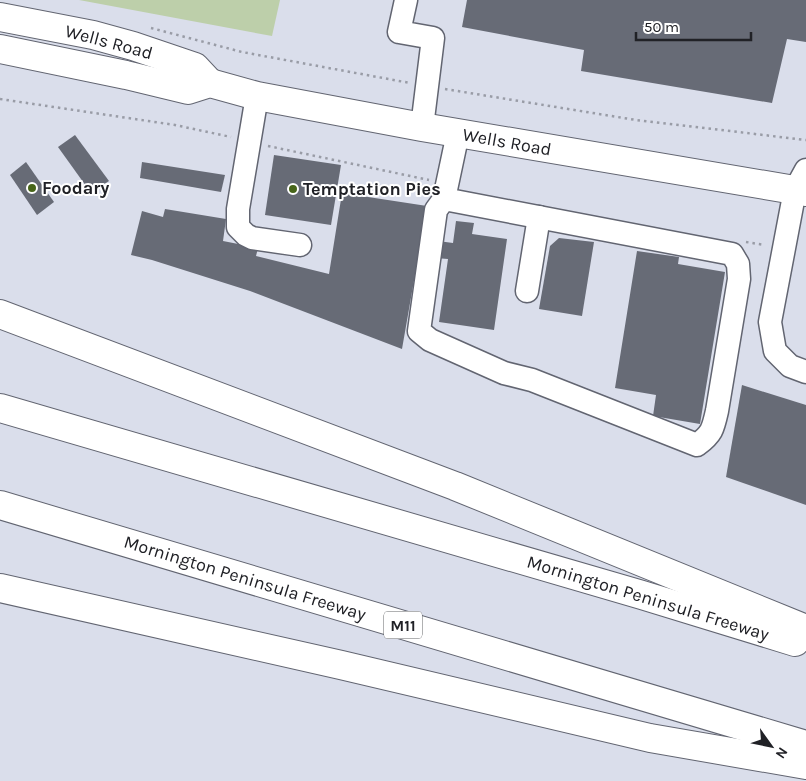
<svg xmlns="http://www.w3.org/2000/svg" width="806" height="781" font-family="Karla,sans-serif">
<rect width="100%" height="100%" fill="#dadeeb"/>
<!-- green -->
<path fill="#bdcfaa" d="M79 0H280L272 36Z"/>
<!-- building -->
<g fill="#676b76">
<path d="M467 0H806V42L787 39 772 103 581 71 584 50 462 27Z"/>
<path d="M75 135 109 181 91 193 58 147Z"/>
<path d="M274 155 341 165 331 225 265 215Z"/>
<path d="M26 162 54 202 37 215 10 175Z"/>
<path d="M142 162 225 175 221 192 140 178Z"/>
<path d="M342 193 427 206 402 349 250 291 152 260 131 255 142 211 163 217 165 209 226 219 223 241 258 248 256 256 329 274Z"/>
<path d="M456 221 474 223 472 234 507 239 494 330 439 322 448 259 435 258 438 241 453 243Z"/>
<path d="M559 238 594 242 582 316 539 309 550 246Z"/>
<path d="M637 251 679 257 678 264 725 272 700 424 653 416 656 395 615 388Z"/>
<path d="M742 385 806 405V505L726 477Z"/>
</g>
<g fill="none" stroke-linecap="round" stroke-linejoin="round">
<defs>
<g id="minor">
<path d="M406 0 399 32 433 38 422 127"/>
<path d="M257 96 238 209V227L246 235 252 238 300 245"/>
<path d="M806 170 795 190 770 322 775 351 790 366 806 372"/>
<path d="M444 199 436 210 419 331 430 340 504 373 532 380 697 445C712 434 713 429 717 411L739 279 738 264 732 254 444 199 458 133"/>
<path d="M527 291 539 217"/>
</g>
<g id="major">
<path d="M0 17 93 35 133 46 195 67 210 83"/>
<path d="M0 49 126 75 188 90 210 83 257 96 422 127 806 192"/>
</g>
<g id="highway">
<path d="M0 314 455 486 806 629"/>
<path d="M0 408 642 595 795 642"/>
<path d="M0 505 806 745"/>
<path d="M0 588 341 665 650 738 806 765"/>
</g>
</defs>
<!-- minor casing -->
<use href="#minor" stroke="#626571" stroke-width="25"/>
<!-- major casing -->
<use href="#major" stroke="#626571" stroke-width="30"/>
<!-- highway casing -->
<use href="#highway" stroke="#626571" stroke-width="30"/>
<!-- path -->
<g stroke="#999ca6" stroke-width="2.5" stroke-dasharray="2.5 4" stroke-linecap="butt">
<path d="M151 28 242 52 410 83"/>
<path d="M445 89 636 120 806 140"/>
<path d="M0 99 175 125 231 137"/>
<path d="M268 146 429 180"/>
<path d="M746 242 765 245"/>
</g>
<!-- minor -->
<use href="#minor" stroke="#fff" stroke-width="22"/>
<!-- major -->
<use href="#major" stroke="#fff" stroke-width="28"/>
<!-- highway -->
<use href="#highway" stroke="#fff" stroke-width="28"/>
</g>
<!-- markers -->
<g fill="#476519" stroke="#fff" stroke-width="2">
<circle cx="32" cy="188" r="5"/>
<circle cx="293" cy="189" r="5"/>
</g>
<g text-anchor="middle" stroke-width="4" stroke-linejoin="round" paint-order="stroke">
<!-- shield labels -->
<rect fill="#fff" stroke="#636467" stroke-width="1" x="384" y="611.5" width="38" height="27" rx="4"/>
<g font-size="16" font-weight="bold" fill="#202126">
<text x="403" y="631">M11</text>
</g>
<!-- street labels -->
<g font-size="18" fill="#202126" stroke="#fff">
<text transform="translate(109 42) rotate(15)" y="6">Wells Road</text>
<text transform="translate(507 142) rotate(10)" y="6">Wells Road</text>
<text transform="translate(245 578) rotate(17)" y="6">Mornington Peninsula Freeway</text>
<text transform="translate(648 598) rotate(17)" y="6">Mornington Peninsula Freeway</text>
</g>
<!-- poi labels -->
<g font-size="18" font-weight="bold" fill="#202126" stroke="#fff" text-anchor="start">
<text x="42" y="194">Foodary</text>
<text x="303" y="195">Temptation Pies</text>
</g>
</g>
<!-- north arrow -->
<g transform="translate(771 746) rotate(123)" stroke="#ffffff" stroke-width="4" paint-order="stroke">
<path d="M0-4L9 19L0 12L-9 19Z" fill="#202126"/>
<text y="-8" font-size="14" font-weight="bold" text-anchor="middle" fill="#202126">N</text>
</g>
<!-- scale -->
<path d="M636 32v8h115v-8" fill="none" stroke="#202126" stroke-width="2.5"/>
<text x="644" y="32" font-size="15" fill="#202126" stroke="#ffffff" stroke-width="4" paint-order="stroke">50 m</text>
</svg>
